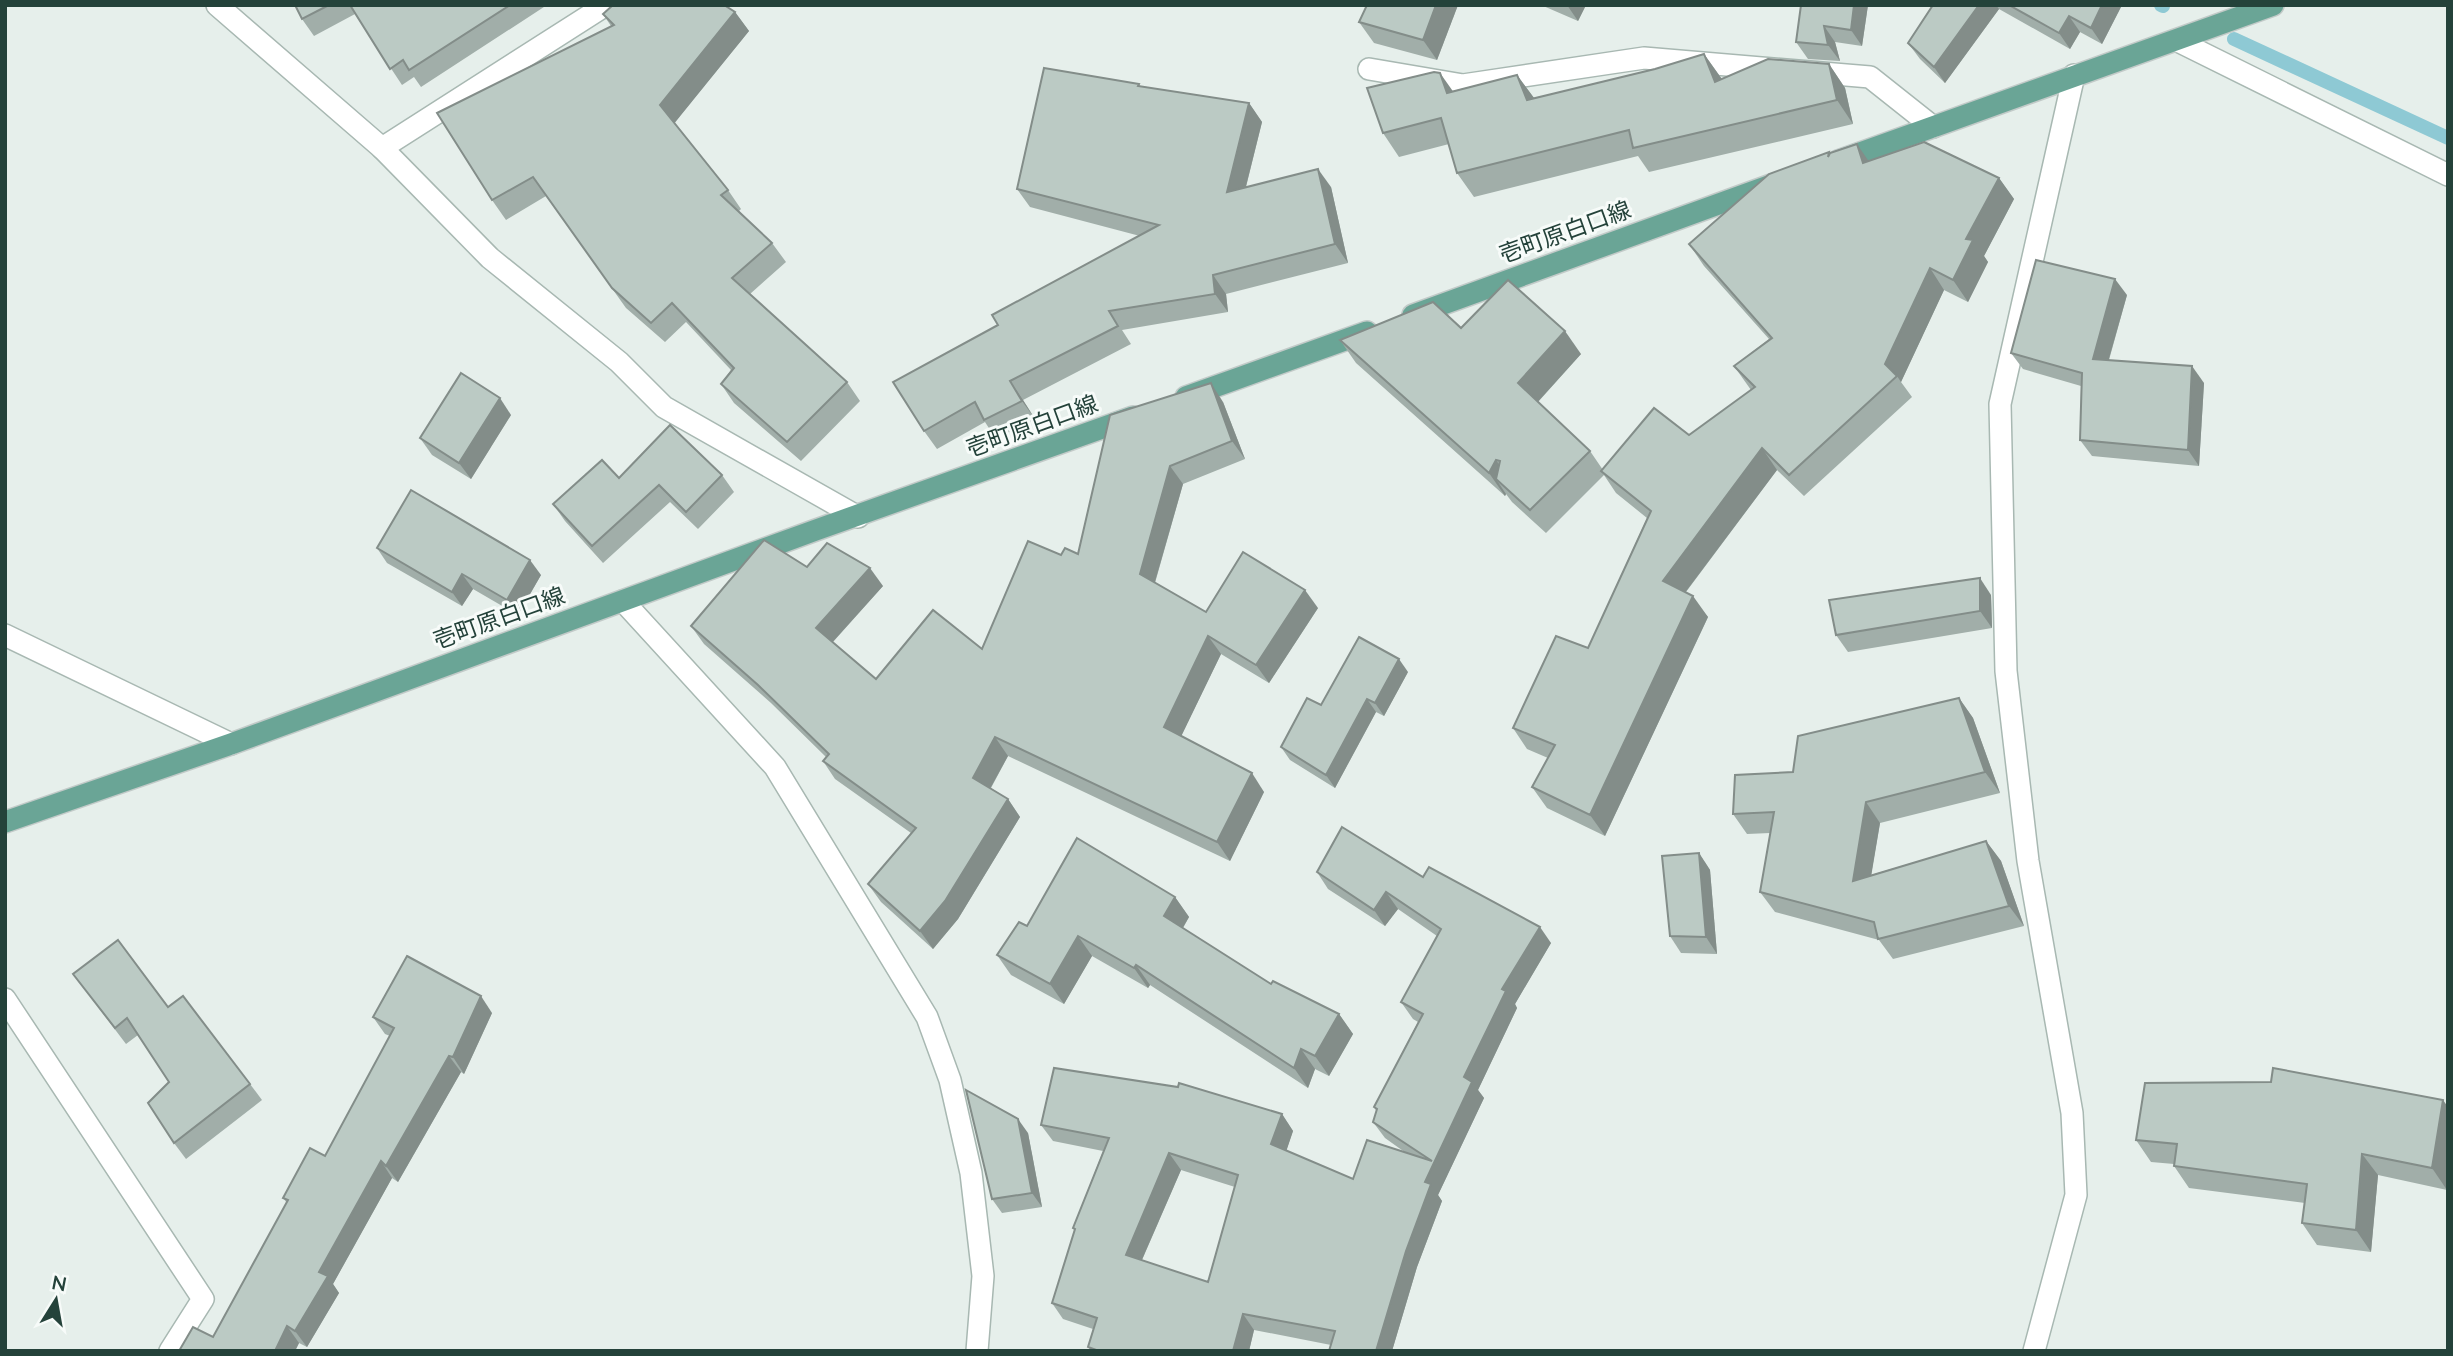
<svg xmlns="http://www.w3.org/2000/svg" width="2453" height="1356" font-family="Lato,'Noto Sans JP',sans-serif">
<rect width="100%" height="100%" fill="#e6efeb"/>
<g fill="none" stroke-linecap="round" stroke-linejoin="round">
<!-- stream -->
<g stroke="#8ec9d4" stroke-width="14">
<path d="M2161 5 2163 6"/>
<path d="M2234 39 2448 138"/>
</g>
<defs>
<g id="minor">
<path d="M217 5 382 148 490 258 619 362 664 407 858 517"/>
<path d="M2178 41 2448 175"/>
<path d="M1369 69 1463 85 1644 58 1870 77 1933 127"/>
<path d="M382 148 606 5"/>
<path d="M623 601 775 767 927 1017 950 1080 971 1173 983 1276 977 1351"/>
<path d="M5 635 231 744"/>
<path d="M5 999 203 1299 170 1351"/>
<path d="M2034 1351 2076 1195 2072 1113 2028 861 2006 671 2000 404 2074 75"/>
</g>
<g id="major">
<path d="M1838 161 2273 5"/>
<path d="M1413 315 1771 185"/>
<path d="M1186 397 1367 332"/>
<path d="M5 822 231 744 816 530 1133 417"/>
</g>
</defs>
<!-- minor casing -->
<use href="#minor" stroke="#a8b8b2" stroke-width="24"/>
<!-- major casing -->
<use href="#major" stroke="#c2cac8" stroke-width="24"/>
<!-- minor -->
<use href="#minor" stroke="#fff" stroke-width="21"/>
<!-- major -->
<use href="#major" stroke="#6aa596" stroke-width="21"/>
</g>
<!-- wall -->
<g fill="#a1aea9" fill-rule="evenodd">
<path d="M295 5H547L421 87 414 77 402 85 355 14 314 36 302 19Z"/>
<path d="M1367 5H1458L1437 60 1374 43 1359 22Z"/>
<path d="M1541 5H1586L1578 21Z"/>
<path d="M1801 5H1868L1862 46 1835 42 1840 61 1808 59 1796 42Z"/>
<path d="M1933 5H2122L2102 44 2080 32 2070 49 1999 9 1945 83 1920 59 1908 43Z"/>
<path d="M735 12 749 31 674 123 728 190 741 209 739 211 772 243 786 262 750 294 847 382 860 401 801 461 734 403 721 384 731 370 686 322 665 342 626 308 546 196 506 220 492 200 611 26 603 14Z"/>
<path d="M1704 54 1722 79 1829 64 1845 88 1853 124 1649 172 1638 156 1474 197 1457 173 1449 144 1399 157 1383 133 1453 91 1517 75 1534 98 1655 69Z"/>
<path d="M1139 84 1140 87 1249 103 1262 122 1246 187H1331L1348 263 1226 294 1228 312 1122 330 1131 344 1023 400 1035 419 996 439 985 422 937 449 924 431 998 325 1140 236 1030 207 1017 189Z"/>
<path d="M1830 154 1868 161 1999 178 2014 199 1984 256 1988 262 1968 302 1944 290 1901 382 1912 397 1804 496 1777 470 1686 592 1708 617 1605 836 1547 808 1532 787 1548 758 1527 749 1513 728 1588 648 1647 518 1616 493 1604 475 1546 533 1512 502 1506 494 1505 496 1356 363 1340 340 1461 328 1581 354 1538 402 1590 451 1603 470 1689 435 1751 390 1734 366 1769 339 1704 266 1689 244Z"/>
<path d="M2127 295 2109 360 2204 383 2199 466 2092 456 2080 440 2081 386 2023 369 2011 353Z"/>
<path d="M1223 402 1245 459 1183 484 1155 583 1206 612 1318 608 1269 683 1221 654 1181 736 1264 792 1230 861 1008 756 991 788 1008 799 1020 817 958 919 933 949 881 902 868 884 911 833 835 779 823 761 826 757 771 703 704 644 691 626 807 567 883 586 833 642 876 679 982 649 1061 555 1078 554Z"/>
<path d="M511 415 471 479 432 455 420 438Z"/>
<path d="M722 475 734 492 698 529 670 502 603 563 565 521 553 504 619 478Z"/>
<path d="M377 548 541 575 518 615 473 589 462 606 387 563Z"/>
<path d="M1991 595 1992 628 1848 652 1836 635Z"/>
<path d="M1408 672 1384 716 1376 712 1335 788 1290 760 1281 747 1321 705Z"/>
<path d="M1959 698 1973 718 2000 793 1880 823 1871 875 1986 841 2001 861 2024 926 1893 959 1879 940 1775 912 1760 892 1770 833 1747 834 1733 814 1793 772Z"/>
<path d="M1699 853 1710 870 1717 954 1681 953 1670 936Z"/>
<path d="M1317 872 1423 877 1551 943 1515 1004 1517 1008 1478 1090 1484 1098 1438 1195 1442 1201 1417 1267 1392 1351H1329L1331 1345 1254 1330 1249 1351H1091L1088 1347 1093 1329 1063 1319 1052 1303 1075 1230 1073 1228 1103 1151 1053 1141 1041 1125 1282 1114 1293 1131 1286 1151 1353 1179 1406 1153 1385 1138 1373 1122 1377 1112 1374 1107 1418 1022 1413 1019 1401 1002 1437 936 1398 909 1385 926 1328 889ZM1181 1170 1235 1187 1208 1282 1142 1260Z"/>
<path d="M1175 897 1189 917 1183 928 1271 984 1339 1014 1353 1034 1329 1076 1315 1069 1308 1088 1150 985 1148 988 1092 956 1064 1004 1011 975 997 955 1027 926Z"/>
<path d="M73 974 168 1007 250 1084 262 1100 186 1159 174 1143 169 1082 138 1035 126 1044Z"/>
<path d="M492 1013 464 1074 461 1072 398 1182 392 1178 333 1284 339 1293 307 1347 299 1343 295 1351H179L213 1337 287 1203 283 1198 325 1156 390 1036 385 1034 373 1017Z"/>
<path d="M2443 1100 2447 1190 2378 1175 2371 1252 2317 1245 2302 1223 2305 1203 2189 1188 2174 1166V1164L2151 1162 2136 1140Z"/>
<path d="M1028 1133 1042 1207 1002 1213 992 1199Z"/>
</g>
<!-- shaded-wall -->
<g fill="#838d89">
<path d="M1436 5H1458L1437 60 1423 40Z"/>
<path d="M1567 5H1586L1578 21Z"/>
<path d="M1854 5H1868L1862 46 1851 30Z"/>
<path d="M1979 5H1996L1999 9 1945 83 1934 67Z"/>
<path d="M2102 5H2122L2102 44 2091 28Z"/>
<path d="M735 12 749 31 673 125 660 105Z"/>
<path d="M2069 16 2080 32 2070 49 2059 33Z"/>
<path d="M1824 26 1835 42 1840 61 1828 45Z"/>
<path d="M1704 54 1721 78 1731 106 1715 82Z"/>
<path d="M1829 64 1845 88 1853 124 1837 100Z"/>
<path d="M1440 73 1457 97 1447 93Z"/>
<path d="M1517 75 1534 98 1527 100Z"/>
<path d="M1249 103 1262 122 1240 210 1227 192Z"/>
<path d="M1857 144 1872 166 1863 163Z"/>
<path d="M1318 169 1331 187 1348 263 1335 244Z"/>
<path d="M1999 178 2014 199 1984 256 1988 262 1968 302 1953 280 1966 239Z"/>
<path d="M1930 268 1944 290 1901 382 1897 376 1885 364Z"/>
<path d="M1213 275 1226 294 1228 312 1215 294Z"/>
<path d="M2115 279 2127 295 2104 376 2093 359Z"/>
<path d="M1565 331 1581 354 1534 406 1518 383Z"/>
<path d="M2192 366 2204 383 2199 466 2188 450Z"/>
<path d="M1010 381 1023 400 1035 419 1022 401Z"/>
<path d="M1211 383 1223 402 1245 459 1232 441Z"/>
<path d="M500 398 511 415 471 479 459 463Z"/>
<path d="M1762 448 1777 470 1678 602 1663 581Z"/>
<path d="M1496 460 1512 483 1496 479 1506 494 1505 496 1489 473Z"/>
<path d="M1170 466 1183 484 1152 592 1140 574Z"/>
<path d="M530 560 541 575 518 615 507 600Z"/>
<path d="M870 568 883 586 829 646 816 628Z"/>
<path d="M462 574 473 589 462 606 452 592Z"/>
<path d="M1980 578 1991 595 1992 628 1980 611Z"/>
<path d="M1305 590 1318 608 1269 683 1256 665Z"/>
<path d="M1693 596 1708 617 1605 836 1590 815Z"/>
<path d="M1208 636 1221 654 1177 745 1164 727Z"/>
<path d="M1399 659 1408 672 1384 716 1375 703Z"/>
<path d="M1959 698 1973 718 2000 793 1985 772Z"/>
<path d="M1367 699 1376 712 1335 788 1326 775Z"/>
<path d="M995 737 1008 756 986 796 973 778Z"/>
<path d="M1252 773 1264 792 1230 861 1217 842Z"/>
<path d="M1008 799 1020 817 958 919 933 949 920 931Z"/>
<path d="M1866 802 1880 823 1867 901 1853 881Z"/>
<path d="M1986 841 2001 861 2024 926 2009 906Z"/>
<path d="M1699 853 1710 870 1717 954 1706 937Z"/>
<path d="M1386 892 1398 909 1385 926 1374 910Z"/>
<path d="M1175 897 1189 917 1178 936 1164 916Z"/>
<path d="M1540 927 1551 943 1515 1004 1517 1008 1478 1090 1484 1098 1438 1195 1442 1201 1417 1267 1392 1351H1376L1425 1182 1464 1077 1502 989Z"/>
<path d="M1078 936 1092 956 1064 1004 1050 984Z"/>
<path d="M1136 965 1150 985 1148 988 1134 968Z"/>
<path d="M481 996 492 1013 464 1074 453 1057Z"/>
<path d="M1339 1014 1353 1034 1329 1076 1315 1056Z"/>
<path d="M1301 1049 1315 1069 1308 1088 1294 1068Z"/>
<path d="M449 1056 461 1072 398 1182 386 1166Z"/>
<path d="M2443 1100 2448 1107 2447 1190 2432 1168Z"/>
<path d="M1282 1114 1293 1131 1283 1161 1271 1144Z"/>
<path d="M1018 1119 1028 1133 1042 1207 1032 1193Z"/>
<path d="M1169 1153 1181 1170 1137 1271 1126 1255Z"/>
<path d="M2362 1154 2378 1175 2371 1252 2356 1230Z"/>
<path d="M381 1161 392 1178 333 1284 339 1293 307 1347 295 1331 319 1272Z"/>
<path d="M1243 1314 1254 1330 1249 1351H1233Z"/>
<path d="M287 1326 299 1343 295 1351H275Z"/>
</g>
<!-- building -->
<g fill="#bbcac4" stroke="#838d89" stroke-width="2" fill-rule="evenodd">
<path d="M295 5H329L302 19Z"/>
<path d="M350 5H510L409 70 403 60 390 69Z"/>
<path d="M613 5H724L735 12 660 105 728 190 721 195 772 243 732 278 847 382 787 442 721 384 734 368 672 303 651 323 612 288 533 177 492 200 437 113 614 25 603 14Z"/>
<path d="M1367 5H1436L1423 40 1359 22Z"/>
<path d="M1801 5H1854L1851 30 1824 26 1828 45 1796 42Z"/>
<path d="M1933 5H1979L1934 67 1908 43Z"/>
<path d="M2009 5H2102L2091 28 2069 16 2059 33Z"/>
<path d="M1704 54 1715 82 1768 59 1829 64 1837 100 1633 148 1629 130 1457 173 1441 118 1383 133 1367 88 1434 72 1440 73 1447 93 1517 75 1527 100 1655 69Z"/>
<path d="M1044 68 1139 84 1138 86 1249 103 1227 192 1318 169 1335 244 1213 275 1215 294 1109 311 1118 326 1010 381 1022 401 984 420 975 402 924 431 893 382 998 325 992 315 1159 225 1017 189Z"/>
<path d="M1924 142 1999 178 1966 239 1973 240 1953 280 1930 268 1885 364 1897 376 1789 475 1762 448 1663 581 1693 596 1590 815 1532 787 1555 745 1513 728 1556 636 1588 648 1651 511 1601 471 1654 408 1689 435 1755 387 1734 366 1772 338 1689 244 1769 174 1829 152 1828 157 1830 153 1857 144 1863 163Z"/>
<path d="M2036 260 2115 279 2093 359 2192 366 2188 450 2080 440 2082 373 2011 353Z"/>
<path d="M1508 280 1565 331 1518 383 1590 451 1530 510 1496 479 1500 461 1496 460 1489 473 1340 340 1433 302 1461 328Z"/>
<path d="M461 373 500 398 459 463 420 438Z"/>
<path d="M1211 383 1232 441 1170 466 1140 574 1206 612 1243 552 1305 590 1256 665 1208 636 1164 727 1252 773 1217 842 995 737 973 778 1008 799 945 901 920 931 868 884 916 828 823 761 829 754 758 685 691 626 764 540 807 567 827 543 870 568 816 628 876 679 933 610 982 649 1028 541 1061 555 1065 548 1078 554 1110 415Z"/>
<path d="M670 425 722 475 686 512 659 485 592 546 553 504 602 460 619 478Z"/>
<path d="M411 490 530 560 507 600 462 574 452 592 377 548Z"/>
<path d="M1980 578V611L1836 635 1829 600Z"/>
<path d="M1359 637 1399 659 1375 703 1367 699 1326 775 1281 747 1307 698 1321 705Z"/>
<path d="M1959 698 1985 772 1866 802 1853 881 1986 841 2009 906 1878 939 1874 922 1760 892 1774 812 1733 814 1735 775 1793 772 1798 736Z"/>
<path d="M1342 827 1423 877 1429 867 1540 927 1502 989 1506 991 1464 1077 1472 1082 1425 1182 1431 1184 1406 1251 1376 1351H1329L1335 1331 1243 1314 1233 1351H1099L1088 1347 1097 1318 1052 1303 1075 1229 1073 1228 1109 1138 1041 1125 1054 1068 1178 1087 1179 1083 1282 1114 1271 1144 1353 1179 1367 1140 1432 1161 1373 1122 1377 1109 1374 1107 1423 1014 1401 1002 1441 929 1386 892 1374 910 1317 872ZM1169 1153 1238 1175 1208 1282 1126 1255Z"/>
<path d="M1077 838 1175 897 1164 916 1271 984 1273 981 1339 1014 1315 1056 1301 1049 1294 1068 1136 965 1134 968 1078 936 1050 984 997 955 1019 922 1027 926Z"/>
<path d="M1699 853 1706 937 1670 936 1662 856Z"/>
<path d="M118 940 168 1007 183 996 250 1084 174 1143 148 1103 169 1082 127 1018 115 1028 73 974Z"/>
<path d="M407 956 481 996 453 1057 449 1056 386 1166 381 1161 319 1272 328 1276 295 1331 287 1326 275 1351H179L193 1327 213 1337 288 1200 283 1198 310 1148 325 1156 394 1028 373 1017Z"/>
<path d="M2273 1068 2443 1100 2432 1168 2362 1154 2356 1230 2302 1223 2307 1184 2174 1166 2177 1144 2136 1140 2145 1083 2271 1082Z"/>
<path d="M966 1090 1018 1119 1032 1193 992 1199Z"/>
</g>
<g text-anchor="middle" stroke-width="6" stroke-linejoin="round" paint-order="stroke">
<!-- street labels -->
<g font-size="23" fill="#24423a" stroke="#f7fbf9">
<text transform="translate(1565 232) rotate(-20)" y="8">壱町原白口線</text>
<text transform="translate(1032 426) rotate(-20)" y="8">壱町原白口線</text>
<text transform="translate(499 618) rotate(-20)" y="8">壱町原白口線</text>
</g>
</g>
<!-- border -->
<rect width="2453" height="1356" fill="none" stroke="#24423a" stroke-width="14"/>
<!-- north arrow -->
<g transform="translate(56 1300) rotate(11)" stroke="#f7fbf9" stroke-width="5" paint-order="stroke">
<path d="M0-5L12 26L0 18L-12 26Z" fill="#24423a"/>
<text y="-10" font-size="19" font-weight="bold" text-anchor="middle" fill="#24423a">N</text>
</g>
</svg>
